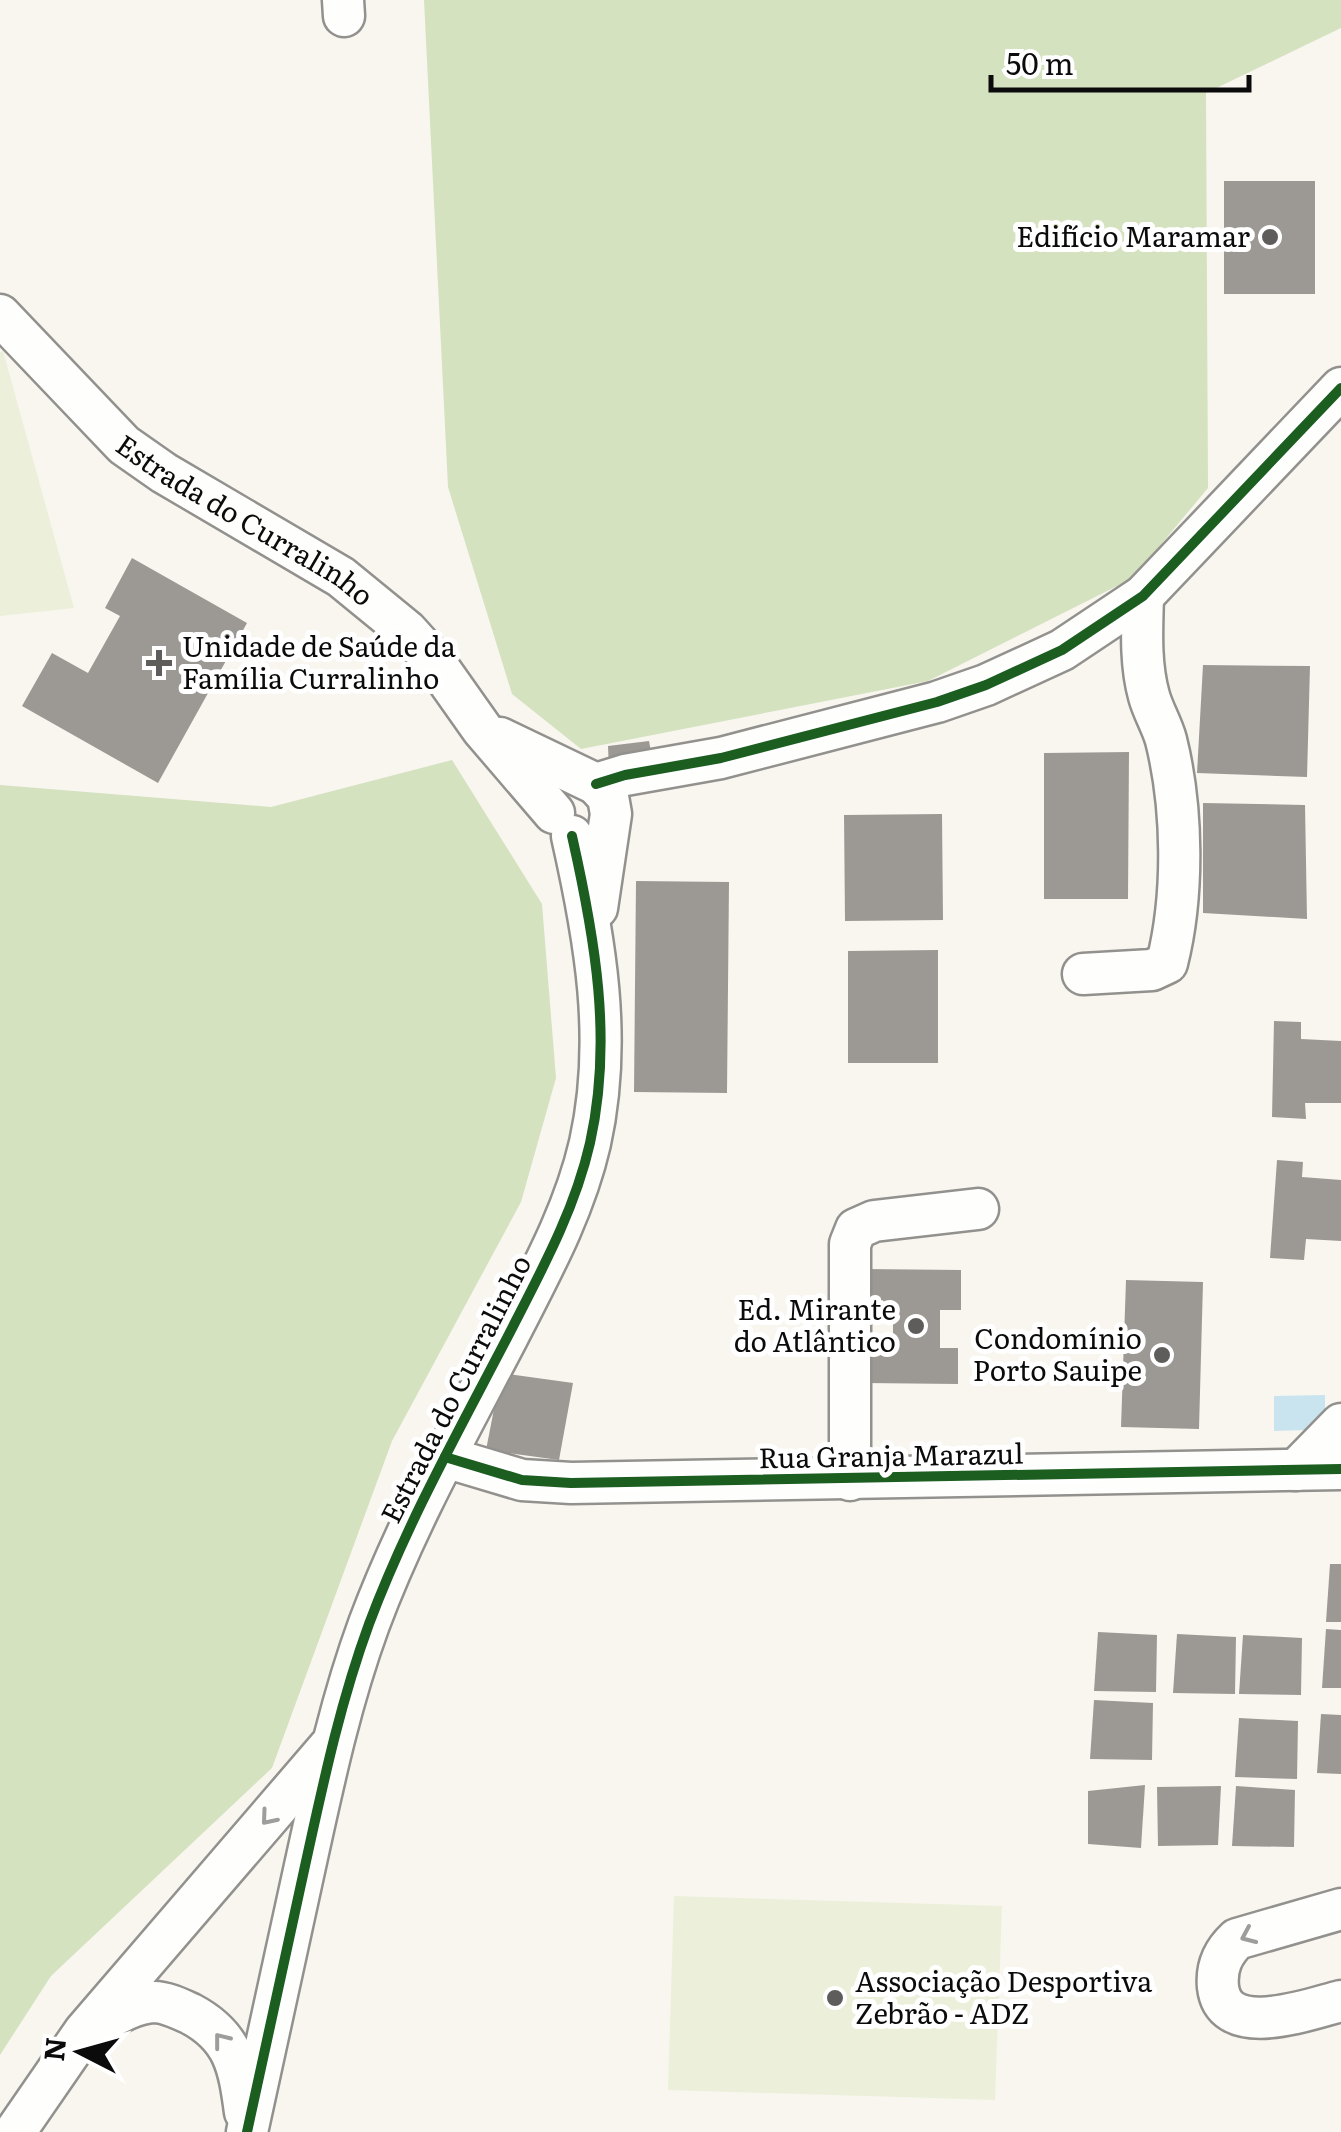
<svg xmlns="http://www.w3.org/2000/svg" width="1341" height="2132" font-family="Literata,serif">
<rect width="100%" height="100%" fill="#f9f6ef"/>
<!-- forest -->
<g fill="#d4e2c0">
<path d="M424 0H1341V28L1206 93 1208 488 1133 578 928 681 581 749 512 694 448 487Z"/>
<path d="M452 760 542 904 556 1078 521 1202 392 1441 272 1768 51 1976 0 2055V785L271 807Z"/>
</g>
<!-- pitch -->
<g fill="#ecf0da">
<path d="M3 351 74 608 0 616V352Z"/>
<path d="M674 1896 1002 1906 995 2100 668 2090Z"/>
</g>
<!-- water -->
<path fill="#c9e4ee" d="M1325 1395V1413L1307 1430 1274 1431V1396Z"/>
<!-- building -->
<g fill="#9c9995">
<rect x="1224" y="181" width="91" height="113"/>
<path d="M132 558 247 623 158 783 22 706 52 653 88 673 120 616 105 608Z"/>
<path d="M1203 665 1310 666 1307 777 1197 773Z"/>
<path d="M649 741 653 762 609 770 608 746Z"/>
<path d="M1129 752 1128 899H1044V753Z"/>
<path d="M1203 803 1305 805 1307 919 1203 913Z"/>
<path d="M942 814 943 920 845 921 844 815Z"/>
<path d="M636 881 729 882 727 1093 634 1092Z"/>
<path d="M938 950V1063H848V951Z"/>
<path d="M1274 1021 1301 1022V1039L1341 1041V1103H1305L1306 1119 1272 1117Z"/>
<path d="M1277 1160 1303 1162 1302 1177 1341 1180V1241L1306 1239 1304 1260 1270 1258Z"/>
<path d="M863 1269 961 1270V1310H940V1348H958V1384L864 1383 865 1343H893V1310L862 1309Z"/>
<path d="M1126 1280 1203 1282 1199 1429 1121 1427Z"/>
<path d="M501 1373 573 1383 559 1460 486 1450Z"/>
<path d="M1330 1564H1341V1622H1326Z"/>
<path d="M1326 1629 1341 1630V1688H1322Z"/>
<path d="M1098 1632 1157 1635 1156 1692 1094 1691Z"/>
<path d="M1177 1634 1236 1637 1235 1694 1173 1693Z"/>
<path d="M1243 1635 1302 1638 1301 1695 1239 1694Z"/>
<path d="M1094 1700 1153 1703 1152 1760 1090 1759Z"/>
<path d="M1321 1714 1341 1715V1774L1317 1773Z"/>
<path d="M1239 1718 1298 1721 1297 1779 1235 1777Z"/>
<path d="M1145 1785 1141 1848 1088 1844V1791Z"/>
<path d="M1221 1786 1218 1845 1158 1846 1157 1787Z"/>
<path d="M1236 1786 1295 1790 1294 1847 1232 1846Z"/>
</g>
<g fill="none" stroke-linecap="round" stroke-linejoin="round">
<defs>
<g id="minor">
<path d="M343 0 344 16"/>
<path id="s1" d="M0 315 124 445 164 473 341 577 407 631 434 661 482 729 554 813"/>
<path d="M500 738 596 784 608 797 611 814 597 908"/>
<path d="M596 784 625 775 721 758 937 702 986 685 1062 650 1143 596 1341 388"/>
<path d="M1083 974 1152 970 1167 963C1184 896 1183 808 1166 740 1162 725 1153 711 1149 696 1140 664 1142 629 1143 596"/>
<path d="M445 1457 522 1480 571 1483 1341 1469"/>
<path d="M1296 1470 1341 1424"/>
<path d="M850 1480V1244L856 1229 874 1221 978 1209"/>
<path d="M1341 1909 1237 1939C1223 1952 1216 1967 1218 1987 1224 2041 1309 2009 1341 2001"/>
<path d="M95 2026C113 2016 133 2003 154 2002 166 2002 180 2009 191 2014 234 2037 239 2067 245 2112"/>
<path d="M15 2132 84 2032 329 1747"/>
<path d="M247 2132C267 2043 286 1954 305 1866 323 1784 340 1703 369 1624 406 1525 458 1432 507 1338 539 1275 574 1213 590 1143 613 1040 595 938 572 836"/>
</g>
</defs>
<!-- minor casing -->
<use href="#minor" stroke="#92918e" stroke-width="45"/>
<!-- minor -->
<use href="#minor" stroke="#fefefd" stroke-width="40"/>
<defs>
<g id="cycleway">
<path d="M596 784 625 775 721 758 937 702 986 685 1062 650 1143 596 1341 388"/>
<path d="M445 1457 522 1480 571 1483 1341 1469"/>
<path d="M247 2132C267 2043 286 1954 305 1866 323 1784 340 1703 369 1624 406 1525 458 1432 507 1338 539 1275 574 1213 590 1143 613 1040 595 938 572 836"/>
</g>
</defs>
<!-- cycleway casing -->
<use href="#cycleway" stroke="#fff" stroke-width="16"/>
<!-- cycleway -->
<use href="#cycleway" stroke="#1b5e20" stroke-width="10"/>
</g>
<!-- one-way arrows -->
<defs><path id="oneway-chevron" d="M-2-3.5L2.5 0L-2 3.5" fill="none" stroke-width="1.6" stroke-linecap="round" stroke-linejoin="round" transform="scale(2.5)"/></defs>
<g stroke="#9d9d9c">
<use href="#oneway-chevron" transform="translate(268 1818) rotate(130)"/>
<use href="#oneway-chevron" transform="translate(1248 1936) rotate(156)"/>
<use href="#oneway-chevron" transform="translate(221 2040) rotate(-128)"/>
</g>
<!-- markers -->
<g fill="#5e5d5b" stroke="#fff" stroke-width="4">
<circle cx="1270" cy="237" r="10"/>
<path d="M154 648h10v10h10v10h-10v10h-10v-10h-10v-10h10z"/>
<circle cx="916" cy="1326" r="10"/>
<circle cx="1162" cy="1355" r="10"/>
<circle cx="835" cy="1998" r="10"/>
</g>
<g text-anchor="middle" stroke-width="10" stroke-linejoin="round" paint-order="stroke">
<!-- poi labels -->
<g font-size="28" fill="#0b0b0b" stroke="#fff" text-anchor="end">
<text x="1250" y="247">Edifício Maramar</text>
<text x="182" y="657" text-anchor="start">Unidade de Saúde da<tspan x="182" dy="32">Família Curralinho</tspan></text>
<text x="896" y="1320">Ed. Mirante<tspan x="896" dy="32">do Atlântico</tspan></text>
<text x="1142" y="1349">Condomínio<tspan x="1142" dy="32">Porto Sauipe</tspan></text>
<text x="855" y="1992" text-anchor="start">Associação Desportiva<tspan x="855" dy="32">Zebrão - ADZ</tspan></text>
</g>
<!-- street labels -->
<g font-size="28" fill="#0b0b0b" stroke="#fff">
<text dy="10" stroke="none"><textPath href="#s1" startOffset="322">Estrada do Curralinho</textPath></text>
<text transform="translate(456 1389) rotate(-63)" y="10">Estrada do Curralinho</text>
<text transform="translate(891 1456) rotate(-1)" y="10">Rua Granja Marazul</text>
</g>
</g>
<!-- north arrow -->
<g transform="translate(80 2052) rotate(276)" stroke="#ffffff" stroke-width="8" paint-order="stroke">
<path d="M0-8L18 38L0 25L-18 38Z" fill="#0b0b0b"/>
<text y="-15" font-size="28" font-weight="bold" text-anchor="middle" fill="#0b0b0b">N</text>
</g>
<!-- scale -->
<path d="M991 75v15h258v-15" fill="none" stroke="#0b0b0b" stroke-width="5"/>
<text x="1006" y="75" font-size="30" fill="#0b0b0b" stroke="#ffffff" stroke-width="8" paint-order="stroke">50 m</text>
</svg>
